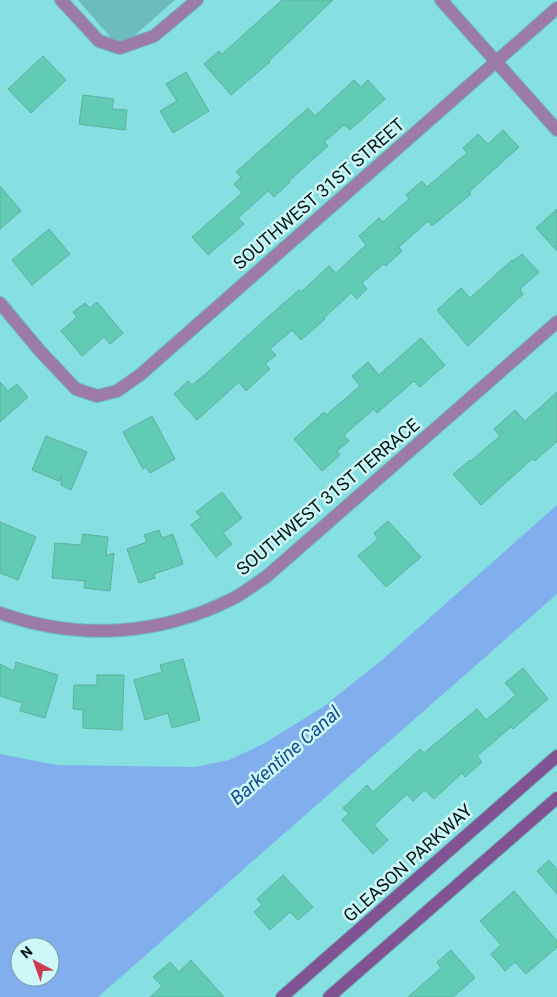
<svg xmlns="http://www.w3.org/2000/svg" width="557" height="997" font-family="Roboto,sans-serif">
<rect width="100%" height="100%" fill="#86dfe1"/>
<!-- green -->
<path fill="#6cbbbd" d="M78 0H175L120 48Z"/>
<!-- water -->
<path fill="#81aeed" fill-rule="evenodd" d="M557 505V594L98 997H0V754L57 765 195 767 229 760 263 744 323 707 382 660ZM20 947H50V977H20Z"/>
<!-- building -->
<g fill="#62cbb5" stroke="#5eb09e">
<path d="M282 0H333L269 61 270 62 231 95 204 64 219 51 222 54Z"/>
<path d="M43 56 66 80 31 113 8 89Z"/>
<path d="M186 72 209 111 173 133 160 111 177 101 166 84Z"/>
<path d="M354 80 361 87 368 80 385 99 350 130 344 125 324 142 328 146 289 181 290 182 274 197 268 191 238 218 244 224 208 255 192 237 242 193 234 184 241 177 236 172 308 108 315 116Z"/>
<path d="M83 95 114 99 112 109 127 110 125 130 79 124Z"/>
<path d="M503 130 519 147 469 192 471 194 432 226 428 221 399 247 402 251 386 266 383 264 362 283 367 289 357 299 351 293 324 318 325 319 301 340 292 330 270 349 276 355 265 364 270 369 246 391 239 382 197 420 174 394 188 381 192 385 202 377 268 317 299 290 301 292 329 266 336 273 366 245 359 236 379 218 383 222 409 199 406 195 422 181 427 187 467 153 463 148 478 134 488 144Z"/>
<path d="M0 186 21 211 0 229Z"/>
<path d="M557 209V251L536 228Z"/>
<path d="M49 229 70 254 32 285 12 260Z"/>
<path d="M522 254 539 272 520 289 523 294 468 346 437 310 461 288 470 298 512 260 513 261Z"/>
<path d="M97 302 123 333 110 344 104 337 82 356 61 331 77 317 73 312 85 303 90 308Z"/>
<path d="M421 338 445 365 420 387 414 381 377 413 374 409 344 435 349 441 337 451 340 455 322 471 294 439 324 412 326 415 360 386 352 376 368 362 379 375Z"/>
<path d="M0 382 8 391 17 384 28 397 0 422Z"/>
<path d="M557 392V441L535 461 532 459 481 505 453 474 470 460 471 461 500 436 494 429 515 410 525 421Z"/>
<path d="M152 416 175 459 150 473 146 467 143 469 123 432Z"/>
<path d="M46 436 87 452 71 490 61 485V475L59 481 32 470Z"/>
<path d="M222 492 242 518 223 533 232 544 216 557 191 525 201 517 196 512Z"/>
<path d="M388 521 421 557 386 587 358 556 378 539 374 533Z"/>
<path d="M0 522 36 537 18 580 0 573Z"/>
<path d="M159 530 162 538 173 534 183 564 154 574 155 578 139 583 127 549 147 542 144 535Z"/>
<path d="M83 534 108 537 106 556 114 553 110 591 84 588 85 581 52 578 55 543 81 545Z"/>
<path d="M183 659 200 720 172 728 168 713 145 720 134 680 162 672 160 665Z"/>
<path d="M16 662 58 675 45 718 20 711 22 703 0 696V664L14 671Z"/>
<path d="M523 668 548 699 513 729 511 727 477 756 482 762 465 777 462 773 434 799 425 790 413 801 407 794 374 825 388 840 373 854 342 820 349 814 343 808 367 785 373 792 420 749 424 753 477 709 486 720 516 695 505 683Z"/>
<path d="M97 675H124L122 730 83 728V710L73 709 74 685H97Z"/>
<path d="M549 860 557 870V894L537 871Z"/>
<path d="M283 875 313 907 298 920 290 912 270 930 254 912 262 905 257 899Z"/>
<path d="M514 891 557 941V947L526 974 515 962 505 971 491 954 501 945 480 921Z"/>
<path d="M451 950 475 978 453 997H408L441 968 437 962Z"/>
<path d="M191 960 224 997H150L162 986 153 977 170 962 179 972Z"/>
</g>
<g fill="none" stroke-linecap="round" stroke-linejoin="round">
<defs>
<g id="street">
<path d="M61 0 99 41 120 48 154 36 197 0"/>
<path d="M441 0 557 130"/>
<path d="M0 303 40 351 76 389 97 396 117 391 140 375 557 8"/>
<path d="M0 613C78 641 160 636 234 598 245 592 255 584 266 577L557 322"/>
</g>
<g id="secondary">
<path d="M282 997 557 756"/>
<path d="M329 997 557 798"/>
</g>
</defs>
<!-- street casing -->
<use href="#street" stroke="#6ebbbc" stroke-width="14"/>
<!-- secondary casing -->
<use href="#secondary" stroke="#6ebbbc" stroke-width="14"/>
<!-- street -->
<use href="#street" stroke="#9c7ca7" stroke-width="12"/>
<!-- secondary -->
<use href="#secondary" stroke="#825393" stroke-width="12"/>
</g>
<g text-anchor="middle" stroke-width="5" stroke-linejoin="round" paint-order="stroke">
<!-- street labels -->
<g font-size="18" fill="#001616" stroke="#cef8f8">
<text transform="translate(319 194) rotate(-41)" y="6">SOUTHWEST 31ST STREET</text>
<text transform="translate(328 497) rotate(-40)" y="6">SOUTHWEST 31ST TERRACE</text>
<text transform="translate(408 863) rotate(-42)" y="6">GLEASON PARKWAY</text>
</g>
<!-- water labels -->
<g font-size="19" font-style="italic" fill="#134b95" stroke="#cef8f8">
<text transform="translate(285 755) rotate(-41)" y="7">Barkentine Canal</text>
</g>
</g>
<!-- north arrow -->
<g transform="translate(35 962) rotate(319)"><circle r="24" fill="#cef8f8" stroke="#7c9e9e"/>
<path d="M0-4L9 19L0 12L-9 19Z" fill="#cb3b4f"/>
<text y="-8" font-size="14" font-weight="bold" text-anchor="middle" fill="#001616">N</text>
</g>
</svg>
